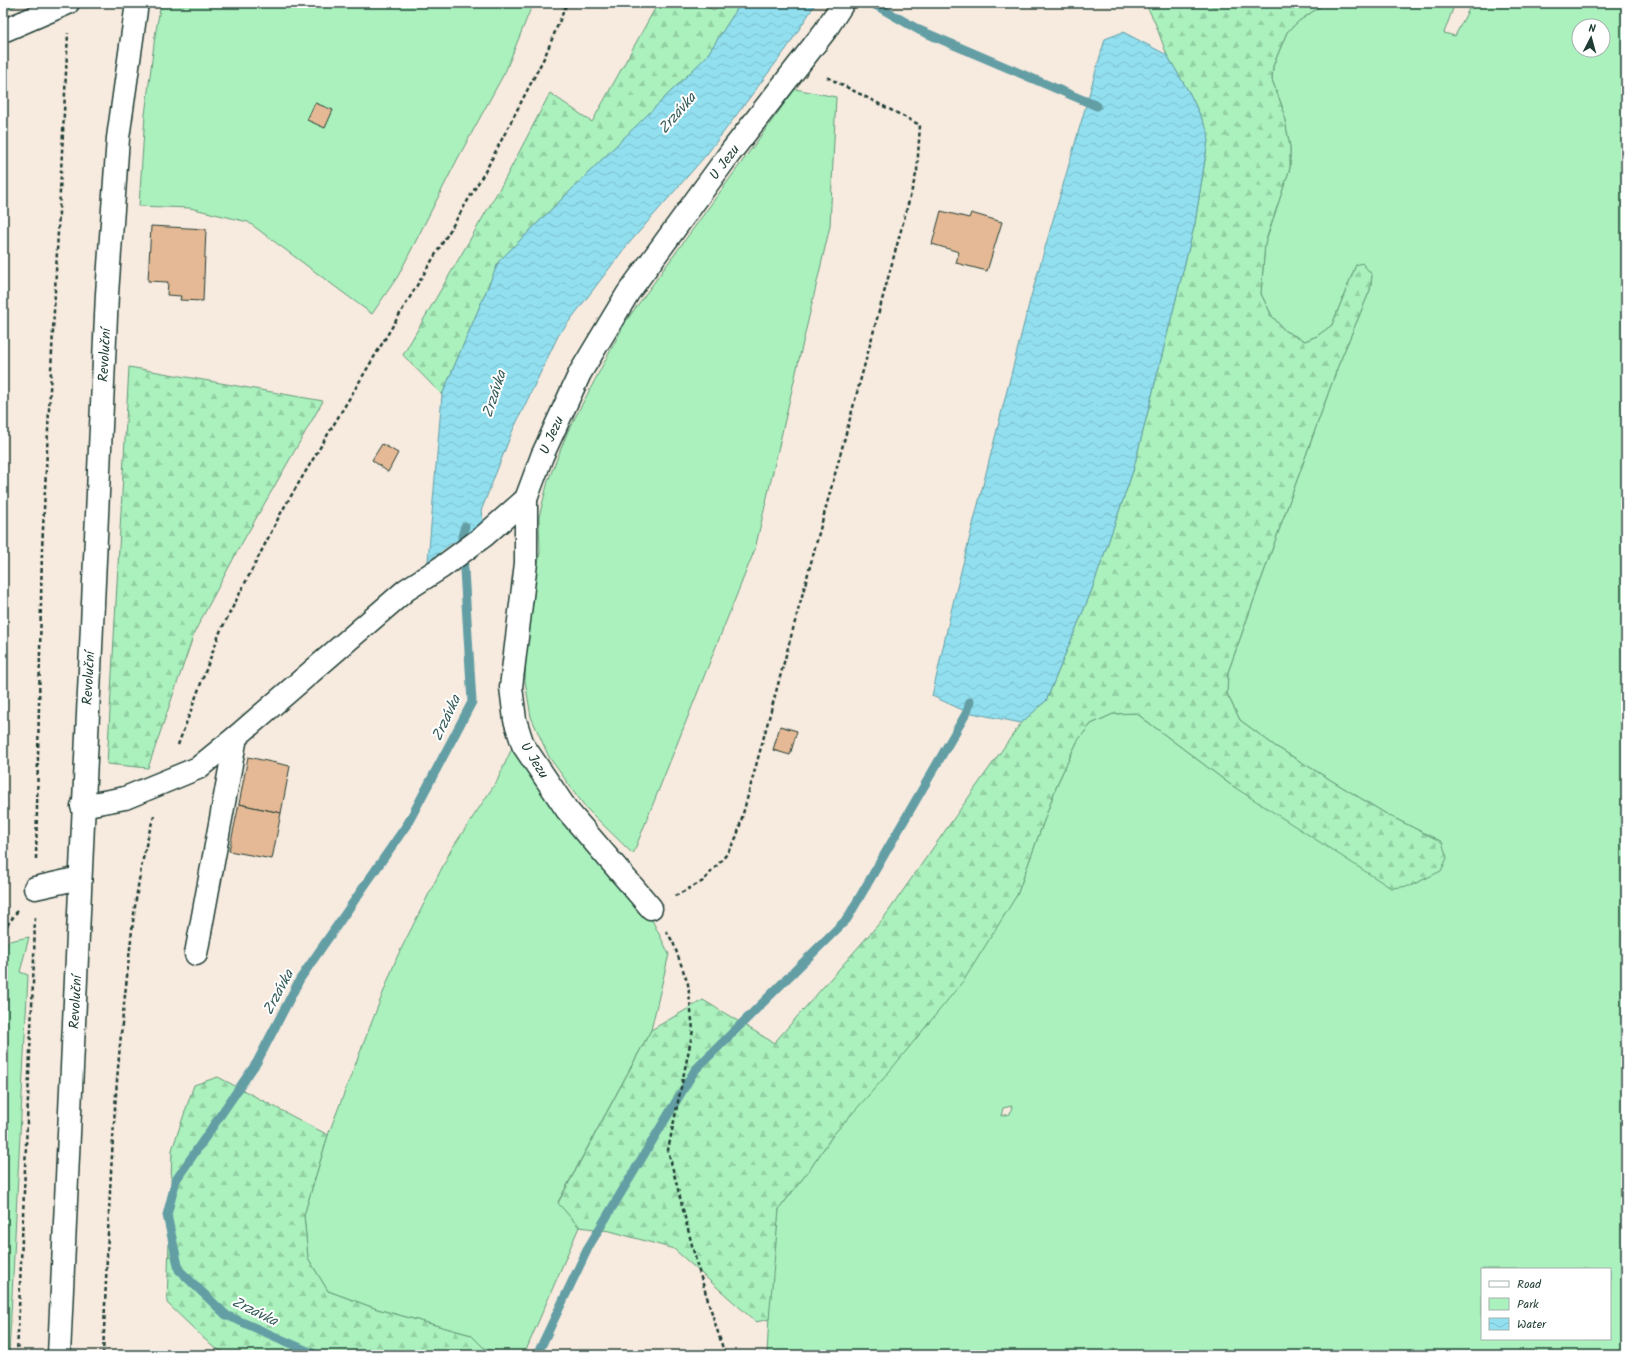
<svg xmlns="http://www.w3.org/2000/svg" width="1629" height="1358" font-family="Kalam,sans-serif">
<defs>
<pattern id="forest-firs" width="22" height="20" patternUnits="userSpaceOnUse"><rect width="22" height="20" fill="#aaf1bd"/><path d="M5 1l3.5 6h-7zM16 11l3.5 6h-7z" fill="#92d0a3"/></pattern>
<pattern id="water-waves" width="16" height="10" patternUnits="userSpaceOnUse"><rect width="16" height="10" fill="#91dfef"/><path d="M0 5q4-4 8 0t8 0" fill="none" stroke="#7dc0ce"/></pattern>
</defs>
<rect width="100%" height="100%" fill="#f7eadf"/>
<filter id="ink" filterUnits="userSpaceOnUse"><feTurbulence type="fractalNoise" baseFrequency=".025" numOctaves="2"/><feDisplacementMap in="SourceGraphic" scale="8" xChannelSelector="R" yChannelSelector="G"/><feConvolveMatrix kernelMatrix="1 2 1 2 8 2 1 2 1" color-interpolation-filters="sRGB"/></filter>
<g filter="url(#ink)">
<!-- green -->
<g fill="#aaf1bd" stroke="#649778" fill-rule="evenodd">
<path d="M3 3H20L3 13Z"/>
<path d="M161 3H533L506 70 458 158 398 276 372 314 248 222 190 208 139 206 145 115 155 36Z"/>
<path d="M1325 3H1455L1444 33 1455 36 1472 3H1626V1355H767L770 1294 779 1209 810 1169 833 1135 1017 895 1058 782 1078 740 1091 724 1113 714 1136 713 1231 785 1442 842 1388 815 1275 746 1240 720 1227 694 1228 672 1338 366 1370 290 1372 275 1362 264 1356 265 1332 325 1317 336 1305 341 1285 331 1272 316 1261 294 1265 243 1290 168V147L1282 106 1272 80 1273 66 1287 32 1299 21ZM1579 26H1603V50H1579ZM1012 1106 1010 1114 1001 1116 1003 1108ZM1482 1269H1610V1339H1482Z"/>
<path d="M795 89 836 97 830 226 755 549 633 854 586 808 549 757 531 717 525 681 527 622 540 552 539 517 548 481 568 431 626 321Z"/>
<path d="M512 748 546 799 605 862 652 920 669 954 651 1030 558 1202 579 1227 524 1355H506L484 1348 471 1335 377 1309 328 1291 308 1258 304 1215 328 1135 397 957 451 850 497 781Z"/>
<path d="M29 937 20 972 28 975 9 1355H3V949L9 941Z"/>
</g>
<!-- forest -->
<g fill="url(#forest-firs)" stroke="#649778">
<path d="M658 3H696L715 10 718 3H741L706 57 499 261 442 395 403 355 504 181 550 93 592 122Z"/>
<path d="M1145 3H1325L1299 21 1287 32 1273 66 1272 80 1282 106 1290 147V168L1265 243 1261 294 1272 316 1285 331 1305 341 1317 336 1332 325 1356 265 1362 263 1372 275 1370 290 1338 366 1228 672 1227 694 1240 720 1275 746 1388 815 1442 842 1447 858 1441 871 1410 886 1391 888 1231 785 1136 713 1113 714 1091 724 1078 740 1058 782 1017 895 964 980 884 1078 833 1135 810 1169 779 1209 769 1319 756 1322 674 1249 610 1231 579 1227 558 1203 651 1030 703 1000 774 1043 883 919 1021 723 1046 701 1091 592 1133 471 1195 223 1209 134 1190 94 1167 55 1154 20Z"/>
<path d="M129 367 323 401 238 550 195 631 148 768 107 764Z"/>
<path d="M218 1077 328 1135 304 1215 308 1258 328 1291 377 1309 471 1335 484 1348 506 1355H230L213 1347 167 1303 172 1150 194 1085Z"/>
</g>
<!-- water -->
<g fill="url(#water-waves)" stroke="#639ea4">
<path d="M741 3H816L787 48 707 154 624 249 558 336 512 432 481 511 483 522 428 561 442 395 499 261 706 57Z"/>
<path d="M1123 32 1167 55 1190 94 1209 134 1195 223 1133 471 1091 592 1046 701 1021 723 967 712 932 696 953 603 1030 300 1105 39Z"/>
</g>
<!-- pier -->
<path fill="#f7eadf" d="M483 522V524L441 554 440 552Z"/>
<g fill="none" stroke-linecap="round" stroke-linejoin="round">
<!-- stream -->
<g stroke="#639ea4" stroke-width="9">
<path d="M872 3 919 30 1097 106"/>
<path d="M317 1355 226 1315 179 1270 167 1215 176 1180 257 1062 300 979 408 823 472 702 462 537 465 526"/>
<path d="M537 1355 589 1246 695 1070 847 919 967 712 970 702"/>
</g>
</g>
<!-- building -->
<g fill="#e5b995" stroke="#1f3d34">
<path d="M315 103 333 110 325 128 307 120Z"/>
<path d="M941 211 969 218 971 213 1002 222 987 271 956 263 959 252 932 244Z"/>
<path d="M151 226 206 229 203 301 180 300 181 296 167 295 168 282 148 281Z"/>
<path d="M382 444 398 453 388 472 372 460Z"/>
<path d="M780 726 797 731 790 755 773 750Z"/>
<path d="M248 757 290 766 281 813 239 804Z"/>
<path d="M239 804 281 813 272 859 229 851Z"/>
</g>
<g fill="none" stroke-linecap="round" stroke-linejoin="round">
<defs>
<g id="minor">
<path d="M3 31 68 3"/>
<path d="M82 806 125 798 198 768 236 737 406 590 442 567 484 536 526 499"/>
<path d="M35 888 80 878"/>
<path d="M651 908 567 810 523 745 515 720 511 687 526 563V499L542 456 580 373 628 293 730 153 825 31 843 3"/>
<path d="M196 954 236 737"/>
</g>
<path id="major" d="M59 1355 107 294 118 138 137 3"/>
</defs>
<!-- minor casing -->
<use href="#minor" stroke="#1f3d34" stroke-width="25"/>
<!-- major casing -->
<use href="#major" stroke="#1f3d34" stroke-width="25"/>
<!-- path -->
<g stroke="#1f3d34" stroke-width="2.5" stroke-dasharray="4 3" stroke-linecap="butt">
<path d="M178 745 220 632 282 511 486 170 545 56 567 3"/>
<path d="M36 859 42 549 68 33"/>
<path d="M675 896 703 881 727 854 737 836 917 171 920 125 825 76"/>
<path d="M3 931 19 909"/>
<path d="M666 931 673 942 688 984 693 1030 668 1150 697 1265 725 1355"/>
<path d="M17 1355 34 959 35 916"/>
<path d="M103 1355C108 1232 112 1109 126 986 132 930 137 870 154 816"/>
</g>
<!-- minor -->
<use href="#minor" stroke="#fff" stroke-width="22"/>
<!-- major -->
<use href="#major" stroke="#fff" stroke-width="22"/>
</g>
</g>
<g text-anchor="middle" stroke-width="4" stroke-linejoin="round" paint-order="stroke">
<!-- street labels -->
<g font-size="14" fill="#1f3d34" stroke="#fff">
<text transform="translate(724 162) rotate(-53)" y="5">U Jezu</text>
<text transform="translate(104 355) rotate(-87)" y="5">Revoluční</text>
<text transform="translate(551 435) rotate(-66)" y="5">U Jezu</text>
<text transform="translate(88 678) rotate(-87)" y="5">Revoluční</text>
<text transform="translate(535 760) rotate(58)" y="5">U Jezu</text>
<text transform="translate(75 1002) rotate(-87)" y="5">Revoluční</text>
</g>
<!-- water labels -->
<g font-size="15" font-style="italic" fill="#365d59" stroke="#fff">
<text transform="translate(677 113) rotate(-49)" y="5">Zrzávka</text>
<text transform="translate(494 394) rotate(-72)" y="5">Zrzávka</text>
<text transform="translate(446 718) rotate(-65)" y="5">Zrzávka</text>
<text transform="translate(278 992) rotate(-62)" y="5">Zrzávka</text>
<text transform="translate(255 1311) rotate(26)" y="5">Zrzávka</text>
</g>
</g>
<!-- margin -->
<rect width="1629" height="1358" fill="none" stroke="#fff" stroke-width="16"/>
<rect x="8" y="8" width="1613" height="1342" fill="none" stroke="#1f3d34" stroke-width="1.5" filter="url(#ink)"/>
<!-- legend -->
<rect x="1481" y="1268" width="130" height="72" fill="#ffffff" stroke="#a5b1ae"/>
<rect x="1489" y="1281" width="20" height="6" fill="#ffffff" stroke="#a5b1ae"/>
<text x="1517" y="1288" font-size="12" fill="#1f3d34">Road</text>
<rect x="1489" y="1298" width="20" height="12" fill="#aaf1bd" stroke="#a5b1ae"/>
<text x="1517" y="1308" font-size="12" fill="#1f3d34">Park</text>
<rect x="1489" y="1318" width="20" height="12" fill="url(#water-waves)" stroke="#a5b1ae"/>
<text x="1517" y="1328" font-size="12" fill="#1f3d34">Water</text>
<!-- north arrow -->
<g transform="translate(1591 38) rotate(6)"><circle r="19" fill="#ffffff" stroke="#a5b1ae"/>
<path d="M0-3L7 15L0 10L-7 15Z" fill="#1f3d34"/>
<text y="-6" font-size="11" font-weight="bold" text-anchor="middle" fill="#1f3d34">N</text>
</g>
</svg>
